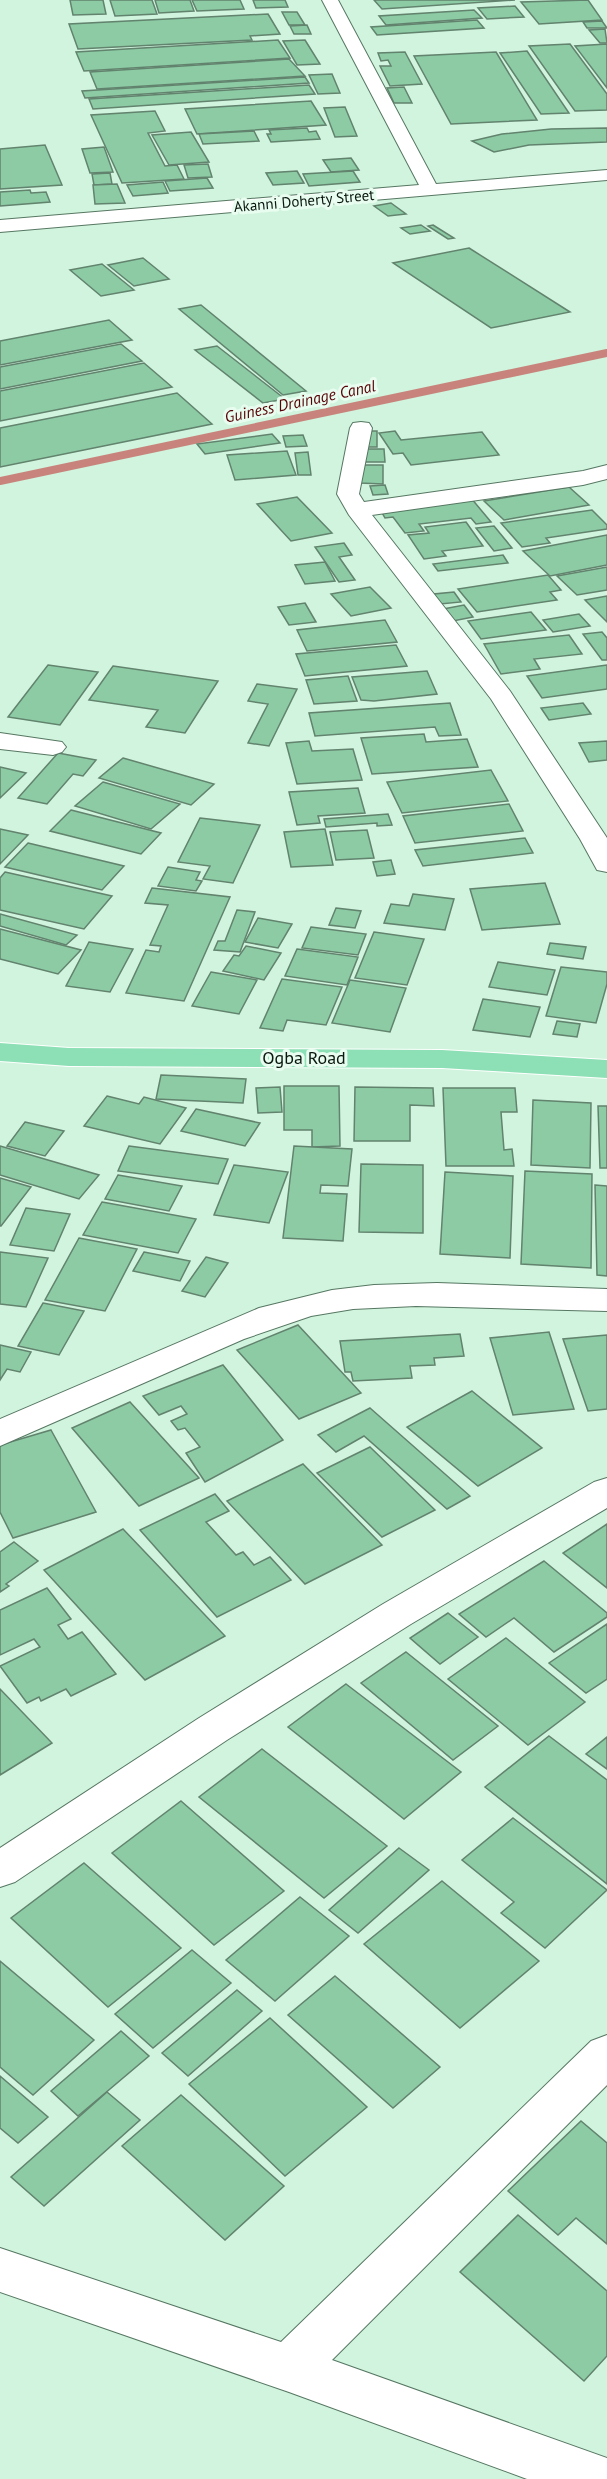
<svg xmlns="http://www.w3.org/2000/svg" width="607" height="2479" font-family="'PT Sans',sans-serif">
<rect width="100%" height="100%" fill="#d0f4dd"/>
<g fill="none" stroke-linecap="round" stroke-linejoin="round">
<!-- stream -->
<path stroke="#c8847c" stroke-width="8" d="M0 481 607 353"/>
</g>
<!-- building -->
<g fill="#8ccba4" stroke="#62836e" stroke-width="1.5">
<path d="M70 0H103L106 14 73 15Z"/>
<path d="M110 0H152L157 14 115 16Z"/>
<path d="M155 0H190L194 11 159 13Z"/>
<path d="M192 0H240L244 9 197 11Z"/>
<path d="M253 0H285L288 7 256 8Z"/>
<path d="M374 0H515L382 9Z"/>
<path d="M588 0 602 20 539 24 521 2Z"/>
<path d="M515 6 524 17 487 19 478 8Z"/>
<path d="M474 10 482 18 386 25 379 16Z"/>
<path d="M282 12H297L305 25H289Z"/>
<path d="M268 14 280 34 250 36 252 40 78 49 69 24Z"/>
<path d="M477 20 484 28 377 35 371 27Z"/>
<path d="M602 21 607 28H587L583 22Z"/>
<path d="M307 25 311 34H294L290 26Z"/>
<path d="M605 29 607 43H600L589 30Z"/>
<path d="M278 40 290 58 84 71 76 52Z"/>
<path d="M305 40 320 64 297 65 283 41Z"/>
<path d="M570 44 607 94V110L575 111 529 46Z"/>
<path d="M607 44V88L575 46Z"/>
<path d="M527 51 569 113 541 114 500 53Z"/>
<path d="M405 52 422 84 390 86 380 66H391L388 60 381 61 378 53Z"/>
<path d="M496 52 537 120 451 124 414 56Z"/>
<path d="M289 59 305 76 97 89 90 72Z"/>
<path d="M332 74 340 93 318 94 309 75Z"/>
<path d="M305 77 309 83 85 98 82 91Z"/>
<path d="M309 85 315 94 93 109 89 99Z"/>
<path d="M404 87 412 103H394L387 88Z"/>
<path d="M311 101 326 125 197 134 185 109Z"/>
<path d="M345 107 357 136 335 137 324 108Z"/>
<path d="M155 111 165 131 148 133 165 166 177 165 184 179 122 183 91 115Z"/>
<path d="M307 128 309 132 316 131 320 139 271 142 267 134H271L269 130Z"/>
<path d="M607 128V142L529 145 494 152 472 141 502 134 551 129Z"/>
<path d="M254 131 259 141 203 144 199 134Z"/>
<path d="M191 132 209 162 169 165 152 135Z"/>
<path d="M45 145 62 185 0 189V149Z"/>
<path d="M104 147 113 172 90 173 82 149Z"/>
<path d="M351 158 359 170 331 172 323 160Z"/>
<path d="M208 164 212 177 188 178 184 165Z"/>
<path d="M297 171 304 183 273 185 266 173Z"/>
<path d="M353 171 360 182 309 186 303 174Z"/>
<path d="M110 173 112 184 94 185 92 174Z"/>
<path d="M207 178 213 188 170 191 165 181Z"/>
<path d="M163 182 168 193 133 196 127 185Z"/>
<path d="M117 184 125 203 95 204 93 185Z"/>
<path d="M30 190 31 193 46 192 50 202 0 206V192Z"/>
<path d="M391 203 406 214 388 216 374 206Z"/>
<path d="M421 225 430 231 410 234 401 228Z"/>
<path d="M433 225 454 238 448 239 428 226Z"/>
<path d="M469 248 570 312 491 328 393 263Z"/>
<path d="M143 258 169 279 134 286 108 265Z"/>
<path d="M102 264 134 290 101 296 70 270Z"/>
<path d="M201 305 306 391 283 395 179 309Z"/>
<path d="M109 320 132 340 0 365V341Z"/>
<path d="M121 344 142 361 0 389V367Z"/>
<path d="M217 346 285 399 263 403 195 350Z"/>
<path d="M144 363 172 387 0 421V391Z"/>
<path d="M177 393 212 424 0 467V428Z"/>
<rect x="362" y="431" width="15" height="16"/>
<path d="M395 431 401 440 482 432 499 455 411 465 403 453 393 454 379 433Z"/>
<path d="M272 434 280 443 205 454 197 444Z"/>
<path d="M303 435 307 446 286 447 283 436Z"/>
<path d="M362 449H384L385 462H362Z"/>
<path d="M287 451 296 475 235 480 227 455Z"/>
<path d="M308 452 311 475H298L295 453Z"/>
<path d="M361 465H383V484L360 483Z"/>
<path d="M385 485 388 494 373 495 370 486Z"/>
<path d="M569 487 589 505 504 520 484 501Z"/>
<path d="M297 497 332 533 291 541 257 504Z"/>
<path d="M471 498 491 522 476 524 471 518 419 524 424 531 405 533 393 517 385 518 380 509Z"/>
<path d="M592 510 607 525V529L546 538 550 543 522 547 501 523Z"/>
<path d="M466 522 483 546 442 551 446 556 424 559 408 535 429 533 425 527Z"/>
<path d="M494 526 512 548 494 551 476 528Z"/>
<path d="M607 535V565L550 576 523 551Z"/>
<path d="M344 543 352 555 339 557 355 580 339 582 315 547Z"/>
<path d="M503 555 508 563 438 571 433 564Z"/>
<path d="M325 562 335 581 305 584 295 565Z"/>
<path d="M607 567V590L577 595 557 576Z"/>
<path d="M548 575 561 590 550 592 557 600 477 612 458 589Z"/>
<path d="M370 587 391 608 351 616 331 594Z"/>
<path d="M454 592 461 602 440 604 434 594Z"/>
<path d="M607 596V622L585 600Z"/>
<path d="M305 603 316 622 289 625 278 607Z"/>
<path d="M464 605 473 617 453 621 443 609Z"/>
<path d="M531 612 546 630 481 639 468 621Z"/>
<path d="M579 614 590 626 553 632 543 620Z"/>
<path d="M385 620 397 642 307 651 297 630Z"/>
<path d="M602 632 607 638V660H602L583 634Z"/>
<path d="M569 635 582 654 534 659 540 669 501 674 484 644Z"/>
<path d="M396 645 407 666 305 676 296 654Z"/>
<path d="M48 665 98 672 60 725 8 717Z"/>
<path d="M607 665V689L542 698 527 676Z"/>
<path d="M113 666 218 681 185 733 146 727 158 710 89 700Z"/>
<path d="M427 671 437 694 374 701 361 700 352 677Z"/>
<path d="M348 676 357 701 314 704 306 680Z"/>
<path d="M257 684 297 689 269 746 248 743 268 704 248 701Z"/>
<path d="M450 703 461 735 439 736 435 727 315 736 309 713Z"/>
<path d="M583 703 591 714 549 720 541 708Z"/>
<path d="M424 734 426 742 467 739 478 767 372 774 361 738Z"/>
<path d="M309 741 312 751 353 749 362 780 297 784 286 743Z"/>
<path d="M607 741V760L589 762 579 743Z"/>
<path d="M58 753 96 760 83 776 73 774 47 804 18 798Z"/>
<path d="M123 758 214 784 191 805 99 778Z"/>
<path d="M0 767 26 773 0 798Z"/>
<path d="M491 770 508 801 402 813 387 782Z"/>
<path d="M103 782 180 804 151 829 75 806Z"/>
<path d="M358 788 365 813 318 816 320 823 297 825 289 792Z"/>
<path d="M509 804 523 831 415 843 403 816Z"/>
<path d="M71 810 161 833 141 854 50 831Z"/>
<path d="M388 814 392 825 377 826V823L326 827 324 819Z"/>
<path d="M200 818 260 825 233 883 203 879 210 866 178 862Z"/>
<path d="M0 829 28 835 0 864Z"/>
<path d="M325 829 333 865 291 867 284 832Z"/>
<path d="M367 830 374 858 336 860 330 832Z"/>
<path d="M525 838 533 853 423 866 415 850Z"/>
<path d="M28 843 124 866 102 890 5 867Z"/>
<path d="M391 860 395 874 377 876 373 862Z"/>
<path d="M168 867 200 872 196 880 202 881 196 891 158 886Z"/>
<path d="M5 872 112 896 84 929 0 910V878Z"/>
<path d="M545 883 560 924 482 930 470 889Z"/>
<path d="M152 888 230 897 184 1001 126 993 146 950 159 952 161 946 150 945 168 905 145 903Z"/>
<path d="M413 894 454 899 445 930 384 923 391 904 409 906Z"/>
<path d="M336 908 361 911 355 928 329 925Z"/>
<path d="M237 910 255 912 240 952 214 950 218 941H225Z"/>
<path d="M0 914 77 935 66 945 0 926Z"/>
<path d="M258 918 292 924 278 948 245 942Z"/>
<path d="M311 927 366 934 358 955 302 948Z"/>
<path d="M0 929 81 950 58 974 0 959Z"/>
<path d="M374 932 424 939 407 985 355 978Z"/>
<path d="M89 942 133 949 110 992 66 986Z"/>
<path d="M550 943 586 947 583 959 547 954Z"/>
<path d="M246 946 281 953 264 980 223 971 234 955 239 956Z"/>
<path d="M297 949 358 957 347 985 285 976Z"/>
<path d="M498 962 555 970 547 995 489 987Z"/>
<path d="M561 967 607 972V984L596 1023 546 1016Z"/>
<path d="M211 972 257 980 239 1014 192 1006Z"/>
<path d="M282 979 342 987 326 1025 287 1020 283 1031 260 1028Z"/>
<path d="M350 980 406 988 390 1032 332 1023Z"/>
<path d="M483 999 540 1007 530 1037 473 1030Z"/>
<path d="M557 1021 580 1024 577 1037 553 1034Z"/>
<path d="M161 1075 246 1079 243 1103 156 1099Z"/>
<path d="M284 1086H339L340 1146 312 1147V1130H284Z"/>
<path d="M280 1087 282 1112 258 1113 256 1088Z"/>
<path d="M355 1087 433 1088 434 1106 410 1105V1141H354Z"/>
<path d="M443 1088H515L517 1112H501L504 1150 512 1149 514 1166H446Z"/>
<path d="M107 1096 139 1104 144 1097 186 1108 160 1144 84 1126Z"/>
<path d="M533 1100 591 1103 590 1168 531 1165Z"/>
<path d="M598 1106H607V1168H600Z"/>
<path d="M196 1109 260 1123 245 1146 181 1131Z"/>
<path d="M25 1122 64 1131 45 1156 7 1146Z"/>
<path d="M0 1146 99 1175 79 1199 0 1175Z"/>
<path d="M129 1146 228 1159 218 1184 118 1171Z"/>
<path d="M294 1146 352 1149 348 1186 321 1185 320 1193 347 1194 343 1241 283 1238Z"/>
<path d="M361 1164 423 1165V1233L359 1232Z"/>
<path d="M234 1165 288 1172 269 1223 214 1215Z"/>
<path d="M525 1171 592 1174 591 1268 521 1264Z"/>
<path d="M445 1172 513 1176 510 1258 440 1254Z"/>
<path d="M118 1175 182 1186 169 1211 105 1199Z"/>
<path d="M0 1178 31 1187 1 1226H0Z"/>
<path d="M595 1185 607 1186V1276L597 1275Z"/>
<path d="M102 1202 196 1219 178 1253 83 1235Z"/>
<path d="M26 1208 70 1214 54 1251 10 1245Z"/>
<path d="M79 1238 137 1249 105 1311 45 1300Z"/>
<path d="M0 1252 48 1258 26 1307 0 1304Z"/>
<path d="M144 1252 190 1261 180 1281 133 1271Z"/>
<path d="M206 1257 228 1263 205 1297 182 1291Z"/>
<path d="M43 1303 84 1311 59 1355 18 1346Z"/>
<path d="M298 1325 361 1393 299 1419 237 1350Z"/>
<path d="M549 1332 574 1409 513 1415 490 1338Z"/>
<path d="M460 1334 464 1356 434 1358 435 1365 410 1366 412 1378 353 1381 351 1372H345L340 1341Z"/>
<path d="M607 1335V1409L588 1411 563 1339Z"/>
<path d="M0 1345 31 1352 20 1372 7 1369 0 1380Z"/>
<path d="M223 1365 283 1440 205 1482 186 1453 200 1447 185 1428 178 1430 171 1421 187 1414 181 1406 159 1415 143 1396Z"/>
<path d="M472 1391 542 1448 478 1486 407 1427Z"/>
<path d="M130 1402 199 1478 139 1506 72 1428Z"/>
<path d="M370 1408 470 1496 447 1509 364 1436 336 1452 318 1435Z"/>
<path d="M51 1430 96 1512 13 1538 0 1512V1445Z"/>
<path d="M370 1447 435 1510 382 1537 317 1473Z"/>
<path d="M303 1464 382 1545 305 1584 227 1501Z"/>
<path d="M215 1494 229 1511 206 1522 236 1555 243 1552 254 1565 270 1557 291 1580 217 1617 140 1530Z"/>
<path d="M607 1524V1588L563 1553Z"/>
<path d="M123 1529 225 1636 145 1680 44 1570Z"/>
<path d="M14 1542 38 1561 6 1584 9 1586 0 1592V1552Z"/>
<path d="M544 1561 607 1613V1617L554 1652 514 1618 486 1637 459 1614Z"/>
<path d="M47 1588 71 1619 58 1625 68 1639 82 1632 116 1674 71 1696 66 1689 41 1701 39 1697 27 1703 0 1666 40 1647 34 1639 0 1655V1610Z"/>
<path d="M448 1613 478 1637 440 1664 410 1638Z"/>
<path d="M607 1624V1679L586 1693 549 1663Z"/>
<path d="M506 1638 585 1702 528 1745 448 1679Z"/>
<path d="M406 1652 498 1726 453 1760 361 1683Z"/>
<path d="M346 1684 461 1772 404 1819 288 1727Z"/>
<path d="M0 1689 52 1743 0 1775Z"/>
<path d="M549 1736 607 1780V1884L485 1787Z"/>
<path d="M607 1737V1769L586 1754Z"/>
<path d="M262 1749 387 1846 324 1898 199 1797Z"/>
<path d="M181 1801 284 1891 214 1945 112 1853Z"/>
<path d="M513 1818 607 1890 545 1948 501 1913 514 1902 462 1860Z"/>
<path d="M399 1848 429 1870 358 1933 329 1910Z"/>
<path d="M84 1863 181 1948 108 2007 11 1918Z"/>
<path d="M442 1881 539 1961 460 2028 364 1944Z"/>
<path d="M300 1897 349 1936 275 2001 226 1960Z"/>
<path d="M192 1950 231 1983 153 2048 115 2014Z"/>
<path d="M0 1961 94 2040 33 2095 0 2067Z"/>
<path d="M335 1976 440 2067 393 2108 288 2015Z"/>
<path d="M237 1990 262 2011 188 2076 162 2053Z"/>
<path d="M270 2018 367 2107 285 2176 189 2084Z"/>
<path d="M121 2031 149 2056 78 2116 51 2091Z"/>
<path d="M0 2076 48 2117 18 2143 0 2128Z"/>
<path d="M107 2092 140 2120 44 2206 11 2177Z"/>
<path d="M181 2095 284 2186 225 2240 122 2146Z"/>
<path d="M581 2121 607 2143V2244L576 2218 558 2235 508 2191Z"/>
<path d="M518 2215 607 2291V2356L584 2381 460 2272Z"/>
</g>
<g fill="none" stroke-linecap="round" stroke-linejoin="round">
<defs>
<g id="minor">
<path d="M322 0H338L436 184 607 170V180L0 232V220L419 185Z"/>
<path d="M361 422 369 423 372 428 359 494 364 502 583 471 607 465V479L583 485 372 515 510 691 607 838V872L597 870 580 839 491 699 349 515 337 494 350 428 353 423Z"/>
<path d="M0 733 62 742 66 747 62 752 53 755 0 749Z"/>
<path d="M437 1283 607 1289V1311L416 1306 353 1309 311 1316 244 1339 0 1446V1419L259 1308 332 1290 374 1285Z"/>
<path d="M607 1478V1508L411 1624 227 1740 15 1882 0 1887V1848L199 1718 383 1604 594 1482Z"/>
<path d="M607 2035V2085L332 2360 607 2458V2479H527L289 2392 0 2292V2248L281 2342 591 2041Z"/>
</g>
<path id="major" d="M0 1043 69 1048 442 1050 607 1060V1078L442 1068 69 1066 0 1061Z"/>
</defs>
<!-- minor casing -->
<use href="#minor" stroke="#567762" stroke-width="2"/>
<!-- major casing -->
<use href="#major" stroke="#fff" stroke-width="2"/>
<!-- minor -->
<use href="#minor" fill="#fff" fill-rule="evenodd"/>
<!-- major -->
<use href="#major" fill="#8de0b5" fill-rule="evenodd"/>
</g>
<g text-anchor="middle" stroke-width="6" stroke-linejoin="round" paint-order="stroke">
<!-- far-street labels -->
<g font-size="15" fill="#0a170f" stroke="#e8fdef">
<text transform="translate(304 201) rotate(-5)" y="5">Akanni Doherty Street</text>
</g>
<!-- far-water labels -->
<g font-size="16" font-style="italic" fill="#570206" stroke="#e8fdef">
<text transform="translate(300 401) rotate(-12)" y="6">Guiness Drainage Canal</text>
</g>
<!-- street labels -->
<g font-size="18" fill="#0a170f" stroke="#e8fdef">
<text x="304" y="1064">Ogba Road</text>
</g>
</g>
</svg>
